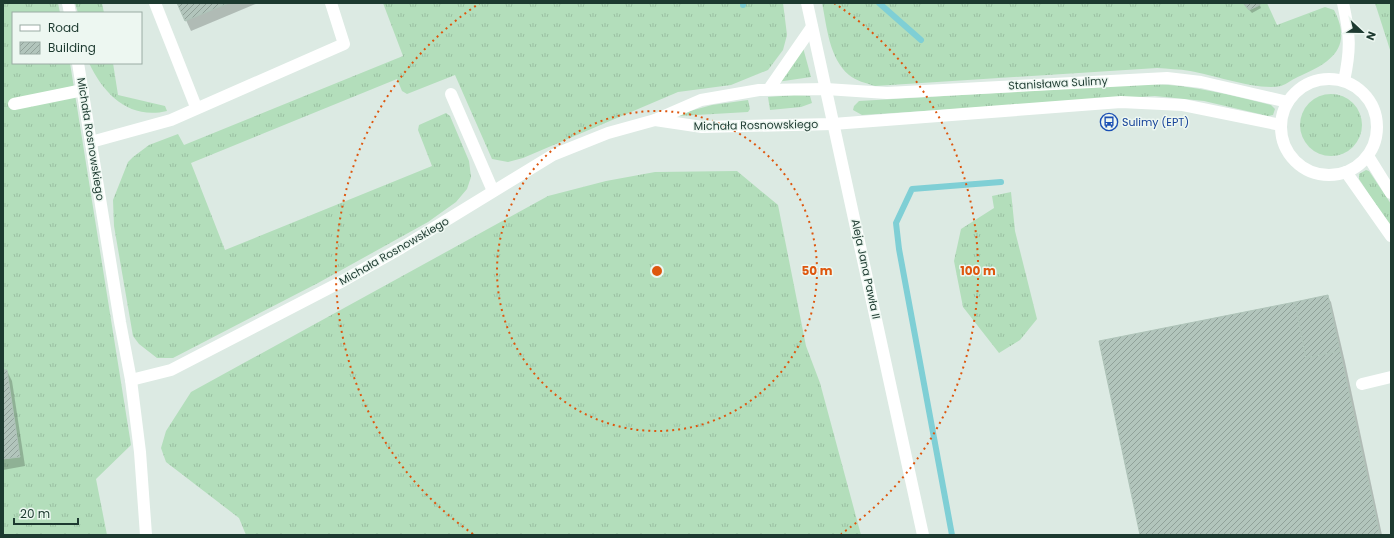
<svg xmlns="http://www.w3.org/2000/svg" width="1394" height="538" font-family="Poppins,sans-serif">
<defs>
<pattern id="grass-tufts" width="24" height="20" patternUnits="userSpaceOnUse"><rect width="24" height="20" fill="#b3debb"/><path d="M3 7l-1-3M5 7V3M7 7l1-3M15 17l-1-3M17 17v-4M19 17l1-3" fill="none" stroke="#9abfa1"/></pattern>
<pattern id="building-hatch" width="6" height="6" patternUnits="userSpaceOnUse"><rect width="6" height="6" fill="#b2c5bc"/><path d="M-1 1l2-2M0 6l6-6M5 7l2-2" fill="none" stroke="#90a199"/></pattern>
</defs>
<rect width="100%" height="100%" fill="#dceae3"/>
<!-- grass -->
<g fill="url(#grass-tufts)">
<path d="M3 3H58L60 13H13V63H70L131 445 96 479 107 535H3Z"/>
<path d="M75 3H102L104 13H78Z"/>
<path d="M383 3H783L787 35 783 50 768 70 731 85 678 92 523 158 508 162 492 159 455 75 407 94 402 91 397 79 191 163 225 250 432 166 418 130 419 125 446 113 450 116 469 161 471 177 467 189 456 202 428 222 318 283 173 358H157L139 344 133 336 114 226 113 200 128 162 133 157 149 145 178 134 184 145 403 56Z"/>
<path d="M822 3H1267L1277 25 1325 7 1334 10C1353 47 1332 62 1300 76 1294 78 1287 84 1281 86 1258 91 1214 75 1190 71 1179 69 1168 69 1157 68L875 86C866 83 856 81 849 75 829 58 827 27 822 3Z"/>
<path d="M1375 3H1391V53Z"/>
<path d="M802 44 811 77 777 82Z"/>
<path d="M89 63H113L118 95 165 106 167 111C130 120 104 95 89 63Z"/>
<path d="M1151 84C1193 85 1231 95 1271 105L1275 109 1273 115 1268 116 1204 101 1155 96 862 115 853 110 854 106 859 101Z"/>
<circle cx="1331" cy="125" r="31"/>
<path d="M794 95 810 96 812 103 801 107 770 110 768 97Z"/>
<path d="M748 100 750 109 748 112 679 116V114L712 105Z"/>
<path d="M1366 170 1369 171 1391 204V228L1359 179V174Z"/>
<path d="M737 171 778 205 806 346 820 383 861 535H246L239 518 166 462 161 448 166 431 191 392 548 196 606 181 655 172Z"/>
<path d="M1011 192 1015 231 1037 319 1020 340 999 353 963 307 954 261 961 229 994 208 992 196Z"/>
</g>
<!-- shadow -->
<g fill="#0003">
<path d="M178 3H258L191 31Z"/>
<path d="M1243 3H1259L1261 8 1252 13Z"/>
<path d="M1327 296 1331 302 1345 362 1382 535H1141Z"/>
<path d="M3 371H7L12 381 25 466 3 470Z"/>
</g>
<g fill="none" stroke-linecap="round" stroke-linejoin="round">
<!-- stream -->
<g stroke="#7fcfd5" stroke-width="6">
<path d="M743 3V5"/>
<path d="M879 3 921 40"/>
<path d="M952 535 899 249 896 223 912 189 1001 182"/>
</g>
</g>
<!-- building -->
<g fill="url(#building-hatch)" stroke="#afc4b9">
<path d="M177 3H229L185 21Z"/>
<path d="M1243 3H1259L1260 5 1249 10Z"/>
<path d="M1328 295 1340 351 1306 358 1295 302Z"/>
<path d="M1295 302 1306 358 1340 351 1380 535H1140L1099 341Z"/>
<path d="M3 370H7L20 457 3 459Z"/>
</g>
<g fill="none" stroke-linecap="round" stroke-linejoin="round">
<!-- minor -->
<g stroke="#fff" stroke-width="12">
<path d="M68 3 70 13"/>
<path d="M155 3 196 107"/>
<path d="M807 3 923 535"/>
<path d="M1343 3C1350 35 1351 49 1344 81"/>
<path d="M78 63 120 322 131 380 140 452 146 535"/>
<circle cx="1329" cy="127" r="48"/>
<path d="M769 89 812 27"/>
<path d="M451 94 493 191"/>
<path d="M14 104 83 90"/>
<path d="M655 120 702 127 833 124 1121 102 1183 105 1281 125"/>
<path d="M91 142 171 120 344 44 331 3"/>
<path d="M1368 156 1391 193"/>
<path d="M1346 172 1391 236"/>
<path d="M131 380 171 370 339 283 401 248 553 155 608 133 655 120 701 100 759 90 826 89 887 93 1167 78 1201 82 1288 102"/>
<path d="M1362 384 1391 377"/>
</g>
</g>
<!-- distance rings -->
<g fill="none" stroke="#de570e" stroke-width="2" stroke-dasharray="2 4">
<circle cx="657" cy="271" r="160"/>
<path d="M473 534A321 321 0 0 1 480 3M834 3A321 321 0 0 1 841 534"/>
</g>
<!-- icons -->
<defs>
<symbol id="bus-ring" viewBox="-11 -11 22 22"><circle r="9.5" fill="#edf7f1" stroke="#1a4fb4" stroke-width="1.5"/><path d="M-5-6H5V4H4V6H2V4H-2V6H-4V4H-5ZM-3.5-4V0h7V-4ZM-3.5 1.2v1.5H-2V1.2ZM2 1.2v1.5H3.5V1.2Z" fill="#1a4fb4"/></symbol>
</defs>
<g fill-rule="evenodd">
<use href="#bus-ring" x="1099" y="112" width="20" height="20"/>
</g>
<g text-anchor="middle" stroke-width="3" stroke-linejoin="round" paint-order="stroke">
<!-- street labels -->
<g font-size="11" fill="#1d3a30" stroke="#edf7f1">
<text transform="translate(1058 83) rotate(-3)" y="4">Stanisława Sulimy</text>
<text transform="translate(756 125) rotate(-1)" y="4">Michała Rosnowskiego</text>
<text transform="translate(91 139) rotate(81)" y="4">Michała Rosnowskiego</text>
<text transform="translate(394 251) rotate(-30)" y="4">Michała Rosnowskiego</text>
<text transform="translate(866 269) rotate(78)" y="4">Aleja Jana Pawła II</text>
</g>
<!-- transit labels -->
<g font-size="11" fill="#164399" stroke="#edf7f1" text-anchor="start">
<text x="1122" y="126">Sulimy (EPT)</text>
</g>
</g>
<circle cx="657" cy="271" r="6" fill="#de570e" stroke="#edf7f1" stroke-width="2"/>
<g font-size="12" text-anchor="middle" font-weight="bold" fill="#de570e" stroke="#edf7f1" stroke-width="3" stroke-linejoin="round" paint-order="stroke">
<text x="817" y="275">50 m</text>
<text x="978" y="275">100 m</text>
</g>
<!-- border -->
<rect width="1394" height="538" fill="none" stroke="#1d3a30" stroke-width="8"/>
<!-- legend -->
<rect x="12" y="12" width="130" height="52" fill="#edf7f1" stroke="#9aaba4"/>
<rect x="20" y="25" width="20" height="6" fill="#ffffff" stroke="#9aaba4"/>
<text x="48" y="32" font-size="12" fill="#1d3a30">Road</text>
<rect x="20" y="42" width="20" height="12" fill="url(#building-hatch)" stroke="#9aaba4"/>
<text x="48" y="52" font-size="12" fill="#1d3a30">Building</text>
<!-- north arrow -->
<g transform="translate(1362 32) rotate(112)" stroke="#edf7f1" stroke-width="3" paint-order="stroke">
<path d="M0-3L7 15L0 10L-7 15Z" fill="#1d3a30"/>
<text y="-6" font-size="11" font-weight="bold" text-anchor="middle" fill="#1d3a30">N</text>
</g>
<!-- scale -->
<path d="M14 518v6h64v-6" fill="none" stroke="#1d3a30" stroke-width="2"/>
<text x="20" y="518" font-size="12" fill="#1d3a30" stroke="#edf7f1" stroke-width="3" paint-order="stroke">20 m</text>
</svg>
